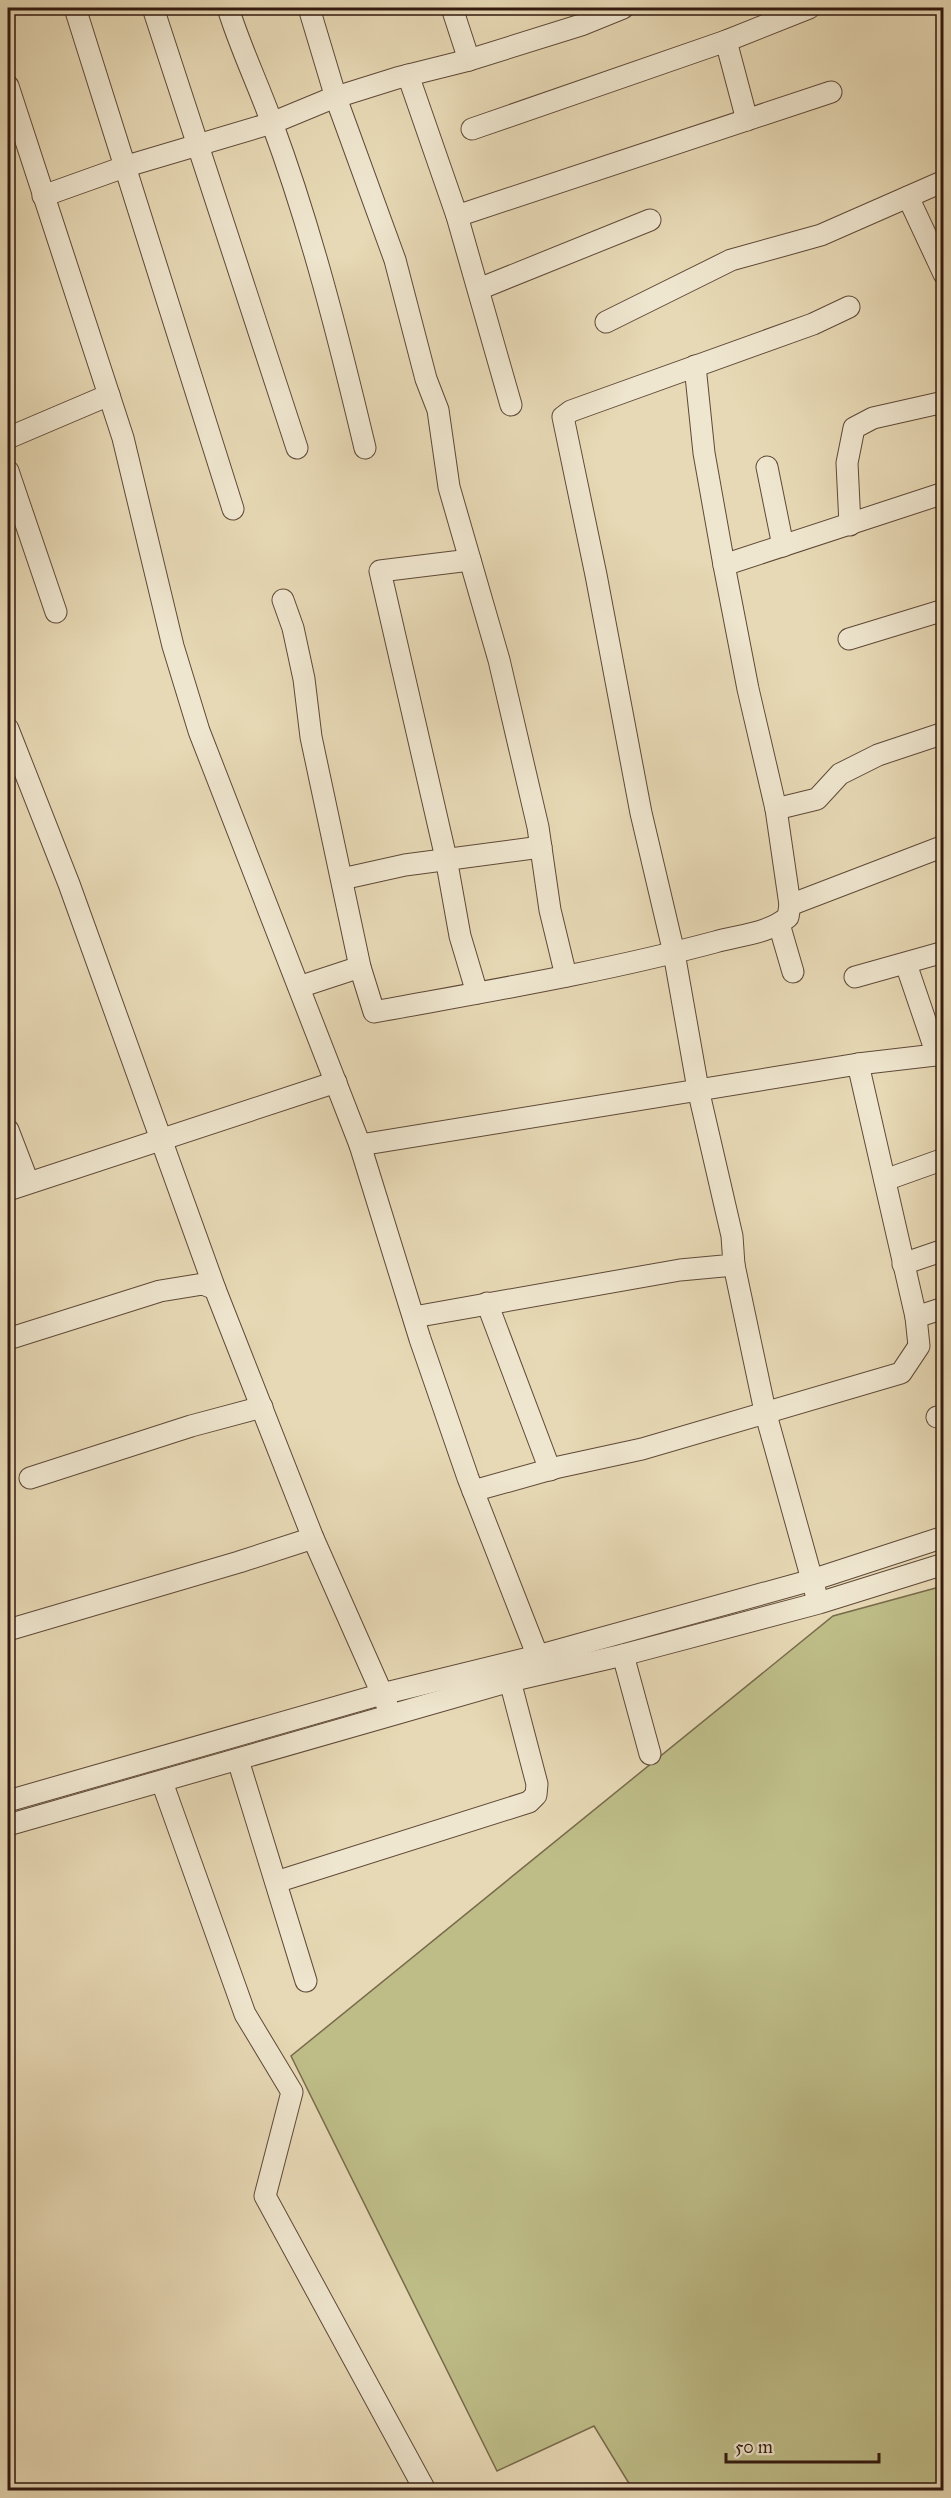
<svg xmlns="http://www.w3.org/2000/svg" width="951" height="2498" font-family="'IM FELL Great Primer',serif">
<rect width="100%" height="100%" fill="#e7d9b5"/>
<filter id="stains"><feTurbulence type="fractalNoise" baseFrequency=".00333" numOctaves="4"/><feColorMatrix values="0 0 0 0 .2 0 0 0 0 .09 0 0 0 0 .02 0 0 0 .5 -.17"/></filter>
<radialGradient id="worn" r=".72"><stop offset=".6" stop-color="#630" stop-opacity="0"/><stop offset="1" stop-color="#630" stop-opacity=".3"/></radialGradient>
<!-- green -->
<path fill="#bebd88" stroke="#786b4c" stroke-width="1.5" d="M943 1586V2490H633L594 2426 497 2471 291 2056 833 1616Z"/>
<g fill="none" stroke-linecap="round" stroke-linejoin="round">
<defs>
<g id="minor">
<path d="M75 8 233 509"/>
<path d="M153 8 297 448"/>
<path d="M228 8C240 47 258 84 272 123 311 228 339 339 365 448"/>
<path d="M309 8 336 98 395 260 426 379 438 410 449 487 499 660 538 827 550 910 566 976"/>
<path d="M452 8 469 60"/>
<path d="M726 41 747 120"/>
<path d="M408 75 457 216 511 405"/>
<path d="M8 86 123 438 173 646 199 731 360 1145 420 1339 468 1478 544 1672"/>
<path d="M472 129 726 41 809 8"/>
<path d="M43 196 127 166 272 123 330 99 397 78 469 60 581 25 623 8"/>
<path d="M908 197 944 274"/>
<path d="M457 216 831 92"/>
<path d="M479 289 650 220"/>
<path d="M606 322 731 260 821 235 944 181"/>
<path d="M8 438 109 395"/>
<path d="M767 467 783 546"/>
<path d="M8 471 56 612"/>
<path d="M850 525 847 463 854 428 873 418 944 402"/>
<path d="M470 560 380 571 446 858 460 936 477 993"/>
<path d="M724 565 944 493"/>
<path d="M283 600 293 628 304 679 311 737 360 967 374 1012C488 991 603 972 715 942 739 935 768 934 788 917L790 905 776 809 748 689 724 565 704 453 695 366"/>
<path d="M849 639 944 610"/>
<path d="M8 729 69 884 215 1289"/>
<path d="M776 809 817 799 840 774 878 755 944 733"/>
<path d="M342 879 405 865 541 847"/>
<path d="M790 905 944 846"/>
<path d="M779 924 793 972"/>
<path d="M906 964 937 1055"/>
<path d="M855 977 944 952"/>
<path d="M299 987 360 967"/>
<path d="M858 1064 944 1054"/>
<path d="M8 1130 28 1182"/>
<path d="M360 1145 858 1064 916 1317 919 1346 901 1373 642 1449 559 1467 473 1491"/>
<path d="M885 1180 944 1159"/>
<path d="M8 1190 336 1082"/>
<path d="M903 1264 944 1250"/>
<path d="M734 1265 765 1411 816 1594"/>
<path d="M487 1303 550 1470"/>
<path d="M414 1317 680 1270 734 1265 732 1236 698 1089 674 953 641 813 596 575 563 417 571 411 813 324 849 307"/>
<path d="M916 1317 944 1308"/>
<path d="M8 1339 160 1291 203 1284 215 1289 313 1538 387 1705"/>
<path d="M937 1417 944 1415"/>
<path d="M30 1478 191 1426 262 1407"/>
<path d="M8 1630 239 1562 313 1538"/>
<path d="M623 1655 650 1754"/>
<path d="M238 1760 306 1981"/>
<path d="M162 1782 245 2014 292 2092 265 2196 425 2490"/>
<path d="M8 1801 382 1694 537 1656 812 1580 944 1537"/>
<path d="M8 1825 510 1681 623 1655 819 1603 944 1564"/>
<path d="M276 1882 529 1802 536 1795 537 1784 510 1681"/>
</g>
</defs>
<!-- minor casing -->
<use href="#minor" stroke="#5f4938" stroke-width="23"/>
<!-- minor -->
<use href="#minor" stroke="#efe6cf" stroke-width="21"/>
</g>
<!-- margin -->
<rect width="951" height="2498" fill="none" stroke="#e7d9b5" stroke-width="30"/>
<rect x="9" y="9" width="933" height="2480" fill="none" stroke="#32190f" stroke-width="3"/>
<rect x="15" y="15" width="921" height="2468" fill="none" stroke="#32190f" stroke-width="1.5"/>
<!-- scale -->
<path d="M726 2453v9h153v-9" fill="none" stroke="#32190f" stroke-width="3"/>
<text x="735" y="2453" font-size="18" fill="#32190f" stroke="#efe6cf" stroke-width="4.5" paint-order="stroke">50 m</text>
<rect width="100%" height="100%" filter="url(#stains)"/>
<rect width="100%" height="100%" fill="url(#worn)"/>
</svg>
